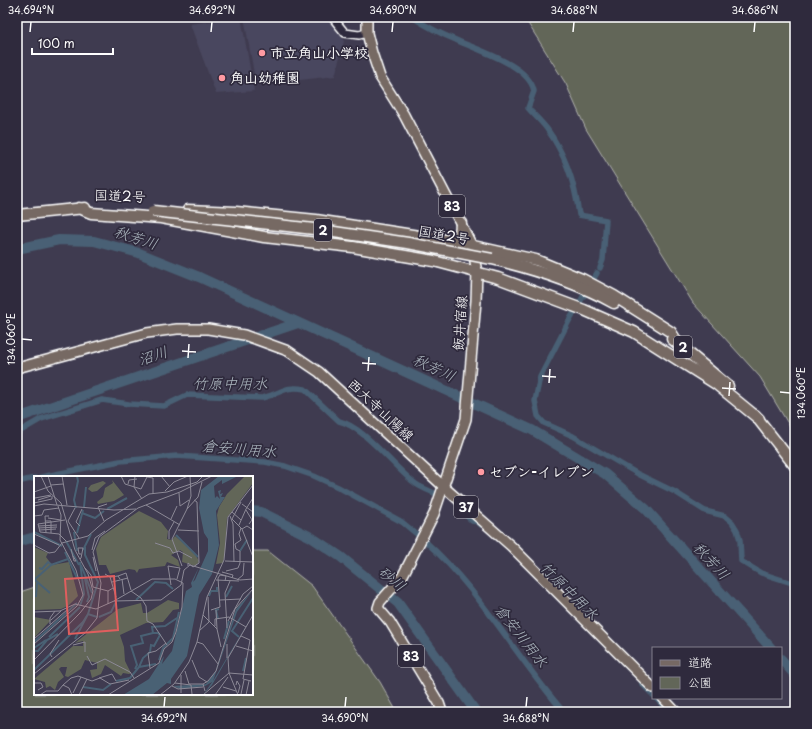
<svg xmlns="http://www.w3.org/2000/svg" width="812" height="729" font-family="'Playpen Sans','Klee One',sans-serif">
<rect width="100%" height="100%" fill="#3f3b50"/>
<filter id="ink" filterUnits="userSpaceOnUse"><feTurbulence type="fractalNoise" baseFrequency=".025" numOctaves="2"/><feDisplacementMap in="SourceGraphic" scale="8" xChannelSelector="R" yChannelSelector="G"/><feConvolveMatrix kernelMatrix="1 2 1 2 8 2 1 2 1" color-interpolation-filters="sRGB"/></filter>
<g filter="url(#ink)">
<!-- built -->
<g fill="#4a475e">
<path d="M241 17 254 91 216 94 190 24Z"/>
<path d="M244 17H328L344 41 335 76 256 85Z"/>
</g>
<!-- green -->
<g fill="#626658" stroke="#b0b2ac">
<path d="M524 17H795V435L760 377 693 303 586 129 566 84Z"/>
<path d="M252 551H268L312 586 380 682 397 712H17V593L35 587V694H252Z"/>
</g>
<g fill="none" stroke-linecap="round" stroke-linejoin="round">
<!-- canal -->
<g stroke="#496174" stroke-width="5.5">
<path d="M412 17C426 26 441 34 456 40 477 50 529 65 534 91L528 108C534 115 541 121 547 129 566 155 575 183 579 215L606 220 603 260 600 268"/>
<path d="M597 273 570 319 540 377 535 401 538 416 544 423 573 436 638 474 675 492 705 511 725 516 732 522 737 530 740 540 741 561 761 573 795 584"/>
<path d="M17 433 41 419 102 400 129 404 164 406 187 395 262 398C282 394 283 385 305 389L339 421C365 427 395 469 416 484 422 488 430 491 436 494"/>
<path d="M41 477 120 461 177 456 265 462 285 466 314 476 338 487 402 522 419 536"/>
<path d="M17 482 35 478"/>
<path d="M462 512 472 521 478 522 481 525"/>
<path d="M425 541C480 590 516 657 564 712"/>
<path d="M642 684 653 695"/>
<path d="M656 698 670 712"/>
</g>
<!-- river -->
<g stroke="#496174" stroke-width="10">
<path d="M17 249 59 240 94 241 139 253 199 277 532 430 605 474 646 509 771 648"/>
<path d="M17 418 298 323"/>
<path d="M252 511 261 512 311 537 341 557 398 603 476 712"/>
<path d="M17 542 35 537"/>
<path d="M781 659 795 675"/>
</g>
<defs>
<path id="minor" d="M332 17 345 33 359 35 367 33"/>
<g id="major">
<path d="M367 17V33L372 53 380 77 404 115 463 228 472 246 477 272 476 301 466 419 434 514 402 577 380 602 378 608 390 622 439 703 442 712"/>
<path d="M17 368 147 333 177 329H208L244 335 288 351 319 372 444 487 511 546 653 688"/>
<path d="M663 698 676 712"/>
</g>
<g id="highway">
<path d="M79 208 91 213 161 218 264 237 353 247 434 261 498 278 584 310 634 332 716 384 759 419"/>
<path d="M188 210 236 212 316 220 451 241 536 260 582 279 614 296 671 332 677 342"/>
<path d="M17 215 85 208"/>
<path d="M451 241 460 236 461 223"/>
<path d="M492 259C534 269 576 282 614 303"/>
<path d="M672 339 728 386"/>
<path d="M755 415 795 466"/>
</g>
</defs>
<!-- minor casing -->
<use href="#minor" stroke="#fff" stroke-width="10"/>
<!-- major casing -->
<use href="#major" stroke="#fff" stroke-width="12"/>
<!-- highway casing -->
<use href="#highway" stroke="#fff" stroke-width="13"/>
<!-- minor -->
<use href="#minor" stroke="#2f2a3d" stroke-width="7"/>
<!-- major -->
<use href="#major" stroke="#766964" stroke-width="9"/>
<!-- highway -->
<use href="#highway" stroke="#766964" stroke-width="10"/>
<defs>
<path id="highway-bridge" d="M153 211 314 229 408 243 492 259"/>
</defs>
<!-- highway-bridge casing -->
<use href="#highway-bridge" stroke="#fff" stroke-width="13" stroke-linecap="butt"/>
<!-- highway-bridge -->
<use href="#highway-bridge" stroke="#766964" stroke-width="10"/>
</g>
</g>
<!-- ticks -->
<path fill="none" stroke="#fff" stroke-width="1.5" d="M30 32 31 22M211 32 212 22M392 32 393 22M573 32 574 22M754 32 755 22M22 339 32 340M182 351 196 352M188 358 189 344M362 363 376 364M368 371 369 357M542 376 556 377M549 383 550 369M722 388 736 389M780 392 790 393M729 396 730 382M164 707 165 697M345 707 346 697M526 707 527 697"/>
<!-- markers -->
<g fill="#ff9aa2" stroke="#2f2a3d" stroke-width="1.5">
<circle cx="262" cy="53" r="4"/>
<circle cx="222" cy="78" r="4"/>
<circle cx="481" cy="472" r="4"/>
</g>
<g text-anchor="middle" stroke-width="3.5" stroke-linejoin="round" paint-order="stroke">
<!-- shield labels -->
<g fill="#2f2a3d" stroke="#c1bfc5" stroke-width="1">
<rect x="439" y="195" width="26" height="22" rx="3"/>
<rect x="314" y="219" width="18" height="22" rx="3"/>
<rect x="674" y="336" width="18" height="22" rx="3"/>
<rect x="454" y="496" width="24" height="22" rx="3"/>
<rect x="398" y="645" width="26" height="22" rx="3"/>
</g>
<g font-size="13" font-weight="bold" fill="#fff">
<text x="452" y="211">83</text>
<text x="323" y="235">2</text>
<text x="683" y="352">2</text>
<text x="466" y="512">37</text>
<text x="411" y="661">83</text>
</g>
<!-- poi labels -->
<g font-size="14" font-weight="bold" fill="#fff" stroke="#2f2a3d" text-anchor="start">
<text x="270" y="58">市立角山小学校</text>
<text x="230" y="83">角山幼稚園</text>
<text x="489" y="477">セブン-イレブン</text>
</g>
<!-- street labels -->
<g font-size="14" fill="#fff" stroke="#2f2a3d">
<text transform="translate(120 196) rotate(2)" y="5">国道2号</text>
<text transform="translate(444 235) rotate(10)" y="5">国道2号</text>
<text transform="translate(460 323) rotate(-86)" y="5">飯井宿線</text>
<text transform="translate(381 410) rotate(43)" y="5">西大寺山陽線</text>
</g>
<!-- water labels -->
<g font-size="15" font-style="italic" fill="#adb8c0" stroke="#2f2a3d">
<text transform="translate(136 238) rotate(18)" y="5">秋芳川</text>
<text transform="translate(153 356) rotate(-18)" y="5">沼川</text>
<text transform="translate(434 368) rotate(25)" y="5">秋芳川</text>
<text x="230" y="389">竹原中用水</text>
<text transform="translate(239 449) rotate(5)" y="5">倉安川用水</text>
<text transform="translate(711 561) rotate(47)" y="5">秋芳川</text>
<text transform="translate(392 579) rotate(40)" y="5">砂川</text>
<text transform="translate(569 591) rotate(45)" y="5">竹原中用水</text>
<text transform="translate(521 636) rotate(52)" y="5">倉安川用水</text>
</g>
</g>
<!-- overview -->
<g transform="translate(34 476)">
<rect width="219" height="219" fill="#3f3b50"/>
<path d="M211 0H219V7L193 42 191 76 189 87 182 88 186 67 183 39 185 31 193 18ZM78 4 90 19 80 25 64 28 63 26 69 21 71 12 79 7ZM69 5 72 7 63 15 58 16 54 13 57 9ZM105 35 127 46 134 55 133 63 138 64 141 60 160 76 165 85 162 90 148 86 149 76 146 74 137 79 144 84 146 91 133 86 131 90 105 93 103 97 101 94 95 93 76 98 72 89H65L62 73 67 61ZM0 71 14 77 12 81 18 89 35 86 44 120 34 130 27 133 0 134ZM134 124 145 127V133L139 134 129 146 112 147 86 159 90 171 91 185 97 197 95 198 89 197 87 200 71 189 67 198 58 202 56 194 63 193V187L51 184 47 193 34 201 31 200 33 191H27L25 193 30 201 24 206 21 214 16 210 12 212 11 206 0 203 39 170H49V165L41 167 84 133 107 127 109 137H113ZM0 141 17 144 0 162Z" fill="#626658"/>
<path d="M185 0H204L188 8V4L180 10 181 22 183 20 186 23 184 15 187 14 186 18 189 17 187 21H191L182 35 185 69 178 98 165 119 153 180 137 203V208L133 207 118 219H89L115 203 130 180 128 188 138 175 152 115 158 111 157 107 165 91 159 106 161 104 174 75V63L170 57 165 32 167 14ZM219 114 203 136 179 205 219 138 178 209 169 219 178 206 171 210 146 213 139 210 172 208 182 195 202 133Z" fill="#496174"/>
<path fill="none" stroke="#496174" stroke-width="2" d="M50 31 52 11M42 32 40 24 44 5 43 0M73 33 93 22M48 37 61 42 70 35M0 56 28 70M40 56 43 75M43 57 49 34M142 59 164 81M32 65 45 89M49 74 57 58M206 75 213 64M31 76 43 102M47 89 58 117M5 92 8 93 14 86 18 89M51 103 55 121 53 126M0 104 17 89 34 83M1 104 16 117M175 120 177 115H183V111M2 121 3 107M192 121 198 110M102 124 121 106 132 107 139 113M46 130 50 118 46 86M65 141 77 136 82 126M184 143 182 134 185 133M15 161 46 131M205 161 198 155 219 122M41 163 54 138 63 141M190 163 195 145M0 166 43 127M0 172 12 164M0 175H4L13 164 24 158M125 184 129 172 139 162 145 136M105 191 109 182 116 176 117 169 120 170 126 159 124 157H119L118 151 131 150 143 142M101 193 103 189 97 170 109 167 107 160 119 157M0 194 49 146 54 138 64 106 51 79V71M209 195 212 182M82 205 96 202 105 191 122 188M49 211 69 214 77 208"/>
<path fill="none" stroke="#8c8996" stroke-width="1" d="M14 0 23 29M28 0 33 29M87 0 91 8 107 13 113 1 119 2M101 0 100 11 108 23M127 0 136 11M94 8 95 4 103 3M17 9 29 8M131 15 140 6 154 0M0 16 17 10M145 17 146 30 155 24M119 18V2M1 22 17 19M4 24 17 20M207 26 198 43 208 53 219 81M0 27 18 23V20M208 28 219 36M112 29 146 49M0 30 10 28 80 34 102 33M41 32 34 45 45 62M153 33 157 20 156 0M212 33 219 22M212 34 218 44 215 48M198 36 207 44M0 40 8 39 10 34 25 32M196 40 199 48 200 86M14 42 27 44M137 43 143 30M31 44 4 48 6 56 25 58 32 65M11 45H17V57M70 45 64 31 73 28M205 49 212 33M5 50 23 49M46 50 42 46 48 33M5 52 23 51M208 53 213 50 219 54M6 54 22 53M144 54 165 55M12 57 11 40H15M0 58 25 69M135 63V55L140 46M121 67 136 72 139 77 145 75 158 82M0 69 15 77 21 76 28 67 54 60 72 44 115 18 133 16 163 6 169 0M37 73 40 85H42L39 80M58 74 61 62 71 55M59 81 62 95M46 83 47 82 49 72H44L45 78H47M191 85 219 86M206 87V75L202 73 201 68 207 64 205 58 207 52M148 90 138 63 153 33 164 21 168 6M154 90V87L159 91 165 87 163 26 160 24M51 92 57 99 59 111M192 95 204 92 206 87M188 96 199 99 198 102M71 98 76 101 84 100 86 103M84 100 92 97 97 114M76 101 82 121M88 103 90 118M182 104 205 105M203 104 209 99 210 87M78 106 94 102M137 109 134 90 146 92 143 103M59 111 74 115 79 112M74 115V128M97 115 107 122 112 130 113 145 119 148 133 169M186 124 207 123M177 134 186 131 184 102 186 99 192 100 191 105M182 134 183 153M0 136 26 135 41 128 62 133 80 125 127 124 147 109 150 94 156 89 206 104 219 103M169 139 183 153 187 171M17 144 27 135M194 145 209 118 219 110M16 148V142L21 135M181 150V143L195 141 212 151M193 152 191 117 196 105M165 155 175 146 174 121M207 160 216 164 209 203 217 205M0 163 34 133M163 166 169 168 184 188M0 168 43 130 49 119 42 94 26 64 27 39 24 30M193 168V182M39 169 51 166V176M202 170 219 175M53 180 58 189 71 183 96 196 100 202M18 181 16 178 25 164M0 184 46 137 57 123 59 115 54 98 41 74 27 27 14 15 7 0M158 184 165 201 173 206M116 192 114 177 122 175 132 167M151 195 155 208H169M0 198 51 157 63 142 67 107 59 76 65 61 104 32 146 16 178 0M65 202 78 198 82 205M0 207H7L9 211 4 214M141 207 157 209 158 218M29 209 37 202 44 200 58 205 66 202 76 208 95 204M202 209 203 205 206 210 204 217M138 210 144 213 169 211M189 211 202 215M171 215 169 208 174 205 182 195 201 133 219 113M39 217 47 201M147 217V199M207 218 210 204M6 219 12 215H24L29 209 35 212 38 219M45 219 53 203M74 219 125 187 130 173 138 166 142 156 148 131 149 107 141 103H118L80 125M126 219 140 208 155 186 163 166 173 121 190 84 194 41 219 9M169 219 195 197 194 182 219 139M181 219 194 201M204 219 195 197 219 199M212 219 215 205"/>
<path fill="#e05e5e" fill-opacity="0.15" stroke="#e05e5e" stroke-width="2" d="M80 100 84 154 35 158 31 103Z"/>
<rect width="219" height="219" fill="none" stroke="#fff" stroke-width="2"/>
</g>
<!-- margin -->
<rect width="812" height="729" fill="none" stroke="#2f2a3d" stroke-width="44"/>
<!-- legend -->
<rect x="652" y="647" width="130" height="52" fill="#2f2a3d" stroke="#827f8b"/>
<rect x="660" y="660" width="20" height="6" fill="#766964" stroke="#827f8b"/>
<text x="688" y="667" font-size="12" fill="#ffffff">道路</text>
<rect x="660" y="677" width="20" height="12" fill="#626658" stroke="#827f8b"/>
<text x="688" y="687" font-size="12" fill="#ffffff">公園</text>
<!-- scale -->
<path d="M32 48v6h81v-6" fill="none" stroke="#ffffff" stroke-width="2"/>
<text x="38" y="48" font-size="12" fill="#ffffff" stroke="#2f2a3d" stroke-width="3" paint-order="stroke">100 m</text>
<rect x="22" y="22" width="768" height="685" fill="none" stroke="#fff" stroke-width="1.5"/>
<g font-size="10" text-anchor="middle" fill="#fff">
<text x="31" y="14">34.694°N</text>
<text x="212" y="14">34.692°N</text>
<text x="393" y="14">34.690°N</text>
<text x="574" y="14">34.688°N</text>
<text x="755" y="14">34.686°N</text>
<text transform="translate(11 339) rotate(-90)" y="4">134.060°E</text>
<text transform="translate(801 393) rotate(-90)" y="4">134.060°E</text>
<text x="164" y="722">34.692°N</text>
<text x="345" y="722">34.690°N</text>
<text x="526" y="722">34.688°N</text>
</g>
</svg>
